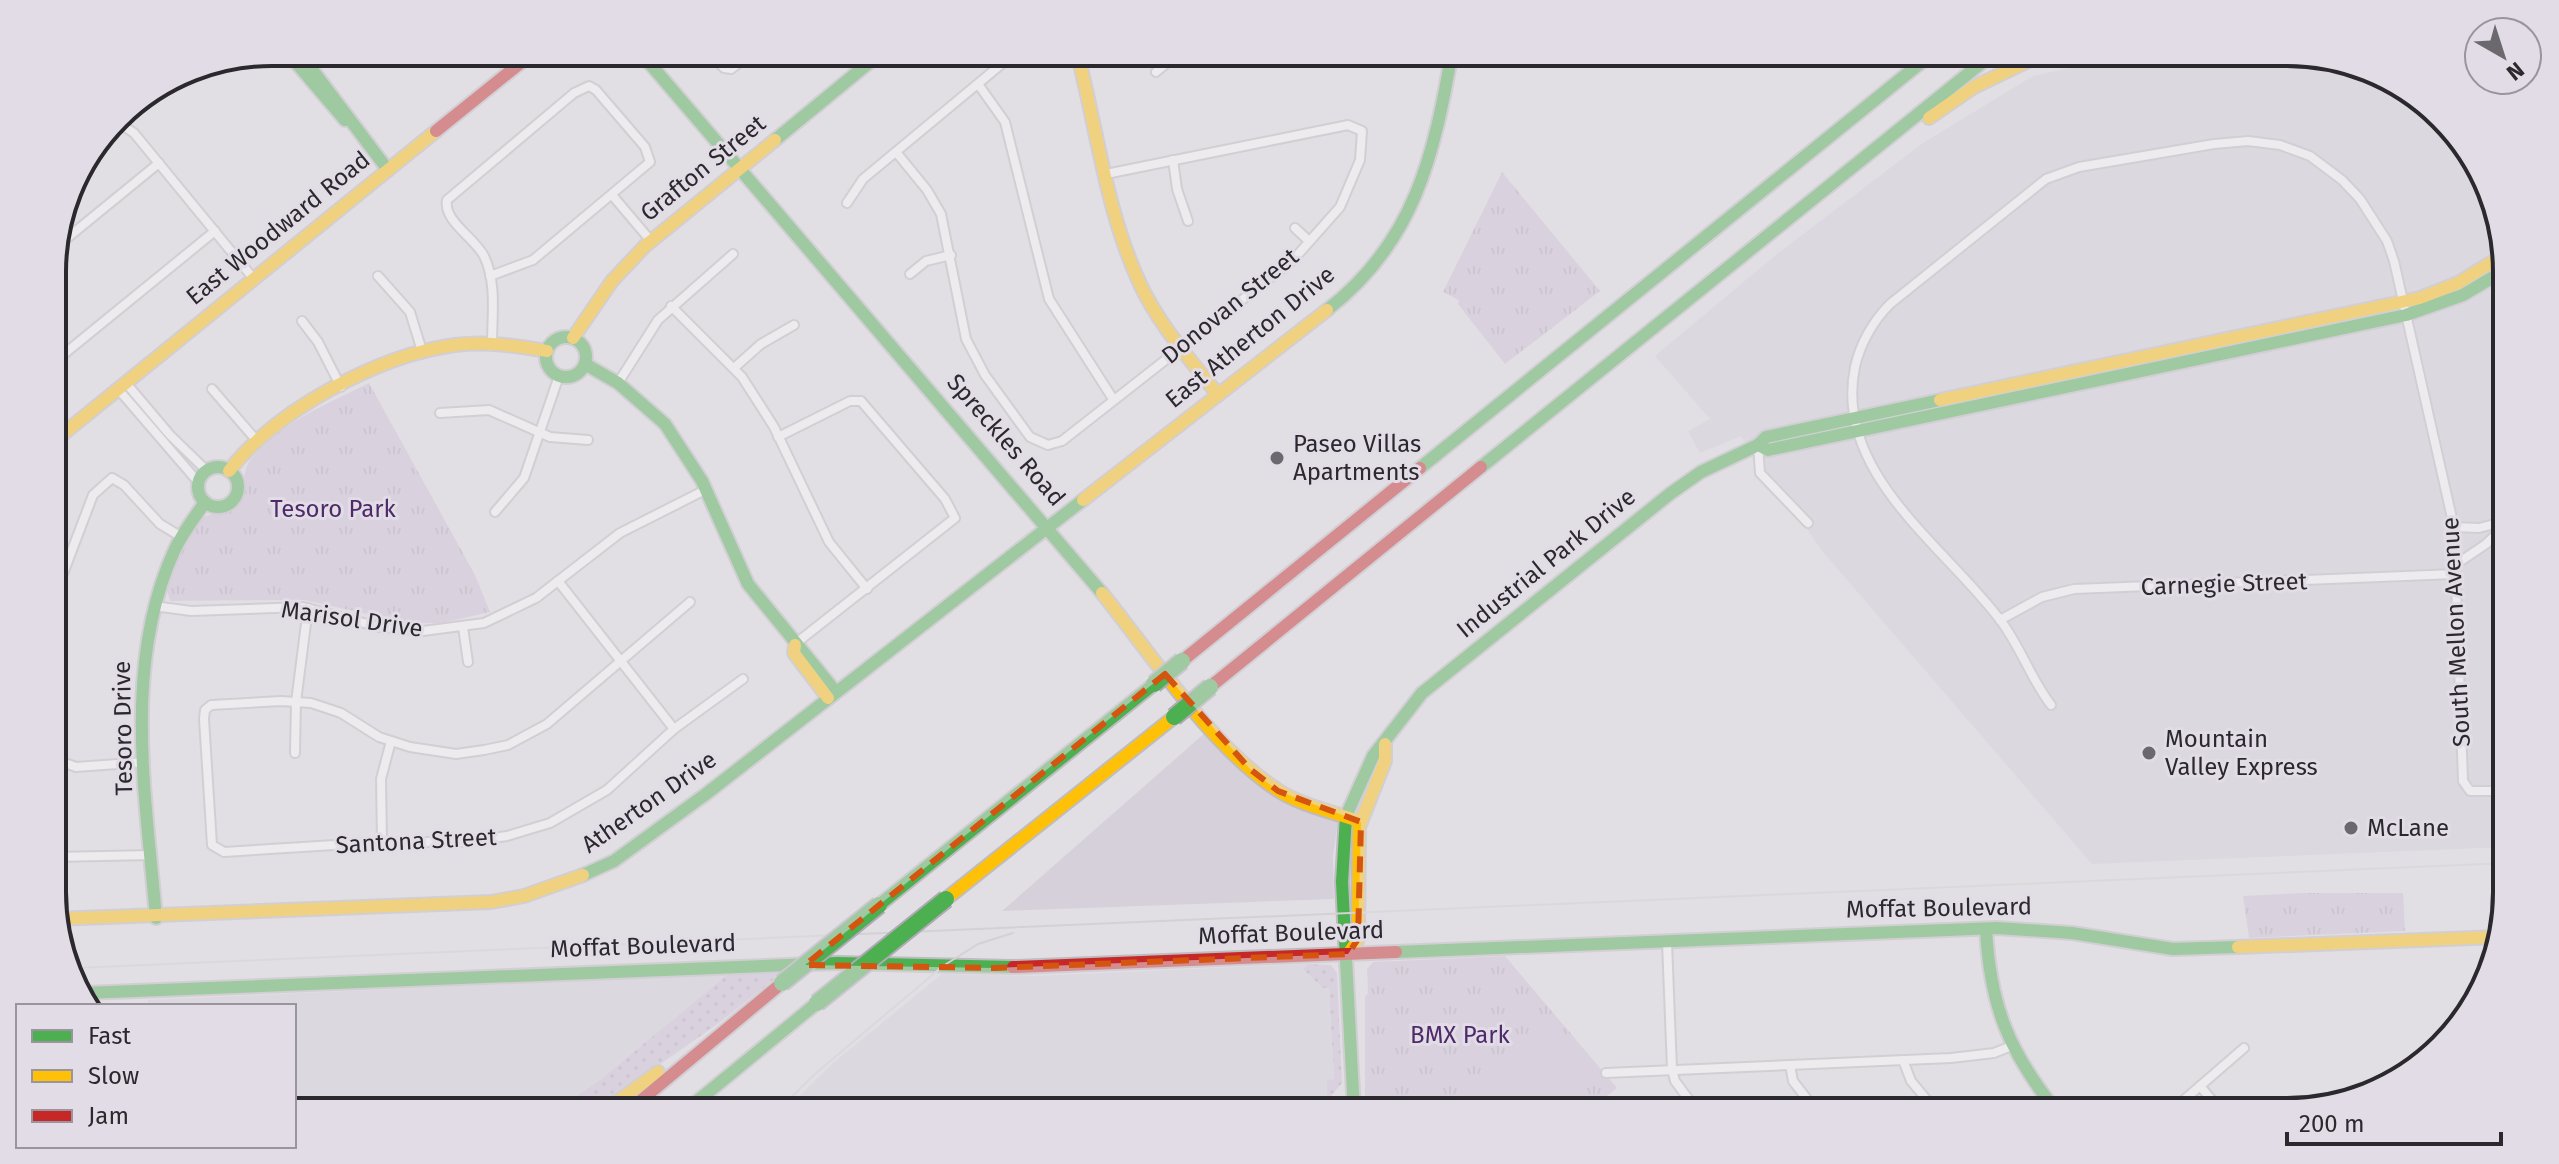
<svg xmlns="http://www.w3.org/2000/svg" width="2559" height="1164" font-family="'Fira Sans',sans-serif">
<defs>
<pattern id="grass-dots" width="8" height="8" patternUnits="userSpaceOnUse" patternTransform="scale(2)"><rect width="8" height="8" fill="#cfc4d8"/><path d="M2 2h.1M6 6h.1" fill="none" stroke="#b2a8ba" stroke-width="1.8" stroke-linecap="round"/></pattern>
<pattern id="park-tufts" width="24" height="20" patternUnits="userSpaceOnUse" patternTransform="scale(2)"><rect width="24" height="20" fill="#cfc4d8"/><path d="M3 7l-1-3M5 7V3M7 7l1-3M15 17l-1-3M17 17v-4M19 17l1-3" fill="none" stroke="#b2a8ba"/></pattern>
</defs>
<rect width="100%" height="100%" fill="#e2dfe4"/>
<!-- built -->
<g fill="#d6d0db">
<path d="M2141 52H2287L2371 69 2462 139 2505 244 2507 847 2092 864 1823 552 1741 436 1700 453 1688 431 1710 419 1655 356 1777 254 1923 143 2033 76Z"/>
<path d="M1206 732 1236 767 1291 806 1338 822 1333 856 1334 899 1002 911Z"/>
<path d="M1308 964 1304 969 1329 988 1334 1080 1327 1081 1328 1112H783L833 1063 942 974 1034 976Z"/>
<path d="M728 974 601 1079 554 1112H294V1006H148V1000Z"/>
</g>
<!-- grass -->
<g fill="url(#grass-dots)">
<path d="M1308 964 1331 965 1337 973 1342 1083 1330 1097 1327 1098V1080L1334 1079 1329 988H1323L1303 969Z"/>
<path d="M783 972 719 1023 592 1112H554L601 1079 728 974Z"/>
</g>
<!-- park -->
<g fill="url(#park-tufts)">
<path d="M1502 172 1600 291 1505 364 1458 304 1459 300 1443 292Z"/>
<path d="M369 383 475 575 490 612 442 623H408L304 600 170 601 167 590C174 568 184 534 202 519 212 511 227 513 235 504 248 491 240 472 251 459 279 423 329 403 369 383Z"/>
<path d="M2303 893H2403L2405 931 2249 938 2243 896Z"/>
<path d="M1505 956 1617 1088 1588 1112H1365V997L1368 993 1367 969 1373 962Z"/>
</g>
<!-- garden -->
<path fill="#cfc4d8" d="M1550 1036 1583 1076 1578 1097 1560 1112H1462Z"/>
<g fill="none" stroke-linecap="round" stroke-linejoin="round">
<defs>
<g id="street">
<path d="M708 52 724 68 731 69 753 52"/>
<path d="M1238 52 1256 56 1290 52"/>
<path d="M307 67 325 52"/>
<path d="M1156 72 1180 52"/>
<path d="M978 84 1005 122 1049 299 1113 399"/>
<path d="M116 121 134 133 253 278"/>
<path d="M896 152 927 190 941 214 966 339 985 375 1030 437 1048 445 1062 441 1293 260 1340 207 1360 160 1362 131 1348 125 1106 174"/>
<path d="M1173 160 1177 189 1188 221"/>
<path d="M612 195 651 241"/>
<path d="M847 203 863 179 1016 52"/>
<path d="M1295 228 1309 241"/>
<path d="M55 248 159 163"/>
<path d="M910 274 926 261 951 255"/>
<path d="M378 276 410 312 422 351"/>
<path d="M490 276 533 260 650 162 645 147 596 90 589 86 574 93 447 200C443 221 475 238 484 256 497 283 492 315 492 344"/>
<path d="M671 306 742 377 774 427 829 542 867 589"/>
<path d="M302 321 318 342 341 387"/>
<path d="M53 363 215 231"/>
<path d="M734 368 761 344 794 325"/>
<path d="M126 383 170 435 207 471"/>
<path d="M618 383 658 320 733 254"/>
<path d="M118 389 199 483"/>
<path d="M212 389 257 441"/>
<path d="M440 413 489 410 550 437 588 440"/>
<path d="M778 437 850 401H861L945 499 955 518 795 644"/>
<path d="M1758 445 1760 473 1808 523"/>
<path d="M495 512 524 478 559 376"/>
<path d="M2454 527 2479 528 2506 521"/>
<path d="M2455 565 2486 544 2506 525"/>
<path d="M558 581 674 729"/>
<path d="M53 600 93 495 112 478 124 485 160 524 180 536"/>
<path d="M690 602 547 724 508 745 484 750 456 754 410 747 379 737 341 713 311 703 281 701 211 705 205 710 204 719 212 845 224 852 382 842H463L507 836 550 823 607 790 674 729 743 679"/>
<path d="M154 606 191 611 303 607 379 627 423 631 484 623 536 598 620 533 705 490"/>
<path d="M2000 620 2042 597 2074 589 2455 574"/>
<path d="M463 627 468 662"/>
<path d="M2051 705C2031 679 2021 648 2001 621 1945 546 1833 473 1855 367 1860 344 1873 321 1890 304L2046 179 2079 167 2214 144 2248 141 2280 145 2310 156 2342 180 2360 199 2387 241 2394 261 2454 527 2463 781 2470 791H2507"/>
<path d="M295 753 296 702 308 608"/>
<path d="M54 759 76 767 145 762"/>
<path d="M382 842 381 779 391 741"/>
<path d="M54 857 152 855"/>
<path d="M1667 942 1672 1069 1675 1081 1698 1112"/>
<path d="M1903 1060 1911 1081 1937 1112"/>
<path d="M1790 1065 1793 1081 1817 1112"/>
<path d="M1606 1073 1951 1058 1994 1053 2009 1047"/>
<path d="M2200 1086 2222 1112"/>
<path d="M2170 1112 2244 1048"/>
</g>
<g id="fast">
<path d="M287 52 345 120"/>
<path d="M299 52 388 170"/>
<path d="M640 52 1102 593"/>
<path d="M775 140 882 52"/>
<path d="M1327 310C1415 242 1434 155 1452 52"/>
<circle cx="566" cy="357" r="20"/>
<path d="M585 364 618 383 665 424 702 481 748 584 836 692"/>
<path d="M1758 445 1768 450 2406 315 2463 295 2505 270"/>
<path d="M1481 467 1995 52"/>
<circle cx="218" cy="487" r="20"/>
<path d="M1420 468 1934 52"/>
<path d="M583 875 614 861 706 794 1083 500"/>
<path d="M879 905 1154 684"/>
<path d="M156 918C146 797 122 663 175 549 183 532 195 517 205 502"/>
<path d="M1986 929C1990 1006 2009 1052 2057 1112"/>
<path d="M1396 952 1997 928 2072 933 2173 949 2238 947"/>
<path d="M84 993 838 963 1013 967"/>
<path d="M684 1112 817 1003"/>
<path d="M1354 1112 1342 882 1346 816 1373 756 1422 693 1671 493 1701 472 1758 445 1766 437 1940 400"/>
</g>
<g id="slow">
<path d="M1077 52C1097 129 1106 211 1140 284 1159 325 1190 359 1218 395"/>
<path d="M1929 118 1974 87 2047 52"/>
<path d="M573 338 612 281 645 246 775 140"/>
<path d="M1940 400 2420 298 2458 283 2505 254"/>
<path d="M53 442 436 131"/>
<path d="M229 471C276 410 379 355 455 345 486 341 517 346 547 351"/>
<path d="M1083 500 1327 310"/>
<path d="M1102 593C1151 654 1211 746 1276 789 1299 805 1334 812 1361 822"/>
<path d="M795 645 794 653 828 698"/>
<path d="M946 899 1174 717"/>
<path d="M54 919 491 902 524 896 583 875"/>
<path d="M2238 947 2498 937"/>
<path d="M1348 954 1358 939 1359 827 1385 761V744"/>
<path d="M603 1112 658 1072"/>
</g>
<g id="jam">
<path d="M436 131 534 52"/>
<path d="M1182 661 1420 468"/>
<path d="M1210 687 1481 467"/>
<path d="M1013 967 1396 952"/>
<path d="M627 1112 782 983"/>
</g>
</defs>
<!-- street casing -->
<use href="#street" stroke="#bfbcc1" stroke-width="12"/>
<!-- fast casing -->
<use href="#fast" stroke="#bfbcc1" stroke-width="16"/>
<!-- slow casing -->
<use href="#slow" stroke="#bfbcc1" stroke-width="16"/>
<!-- jam casing -->
<use href="#jam" stroke="#bfbcc1" stroke-width="16"/>
<!-- street -->
<use href="#street" stroke="#fbfafb" stroke-width="8"/>
<!-- fast -->
<use href="#fast" stroke="#4caf50" stroke-width="12"/>
<!-- slow -->
<use href="#slow" stroke="#ffc107" stroke-width="12"/>
<!-- jam -->
<use href="#jam" stroke="#c62828" stroke-width="12"/>
<!-- rail -->
<g stroke="#d3d1d3" stroke-width="2">
<path d="M74 968 2507 863"/>
<path d="M776 1112 816 1073 943 966 978 944 1013 933"/>
</g>
<defs>
<g id="fast-bridge">
<path d="M1154 684 1182 661"/>
<path d="M1174 717 1210 687"/>
<path d="M782 983 879 905"/>
<path d="M817 1003 946 899"/>
</g>
</defs>
<!-- fast-bridge casing -->
<use href="#fast-bridge" stroke="#b1a8b8" stroke-width="20" stroke-linecap="butt"/>
<!-- fast-bridge -->
<use href="#fast-bridge" stroke="#4caf50" stroke-width="16"/>
</g>
<!-- marked area -->
<path d="M0 0H2559V1164H0ZM1165 674 1250 769 1278 791 1361 822 1358 939 1348 954 995 968 805 965Z" fill="#e2dfe4" fill-opacity=".55" fill-rule="evenodd"/>
<path fill="none" stroke="#d5540f" stroke-width="6" stroke-dasharray="16 10" stroke-linejoin="round" d="M1165 674 1250 769 1278 791 1361 822 1358 939 1348 954 995 968 805 965Z"/>
<!-- markers -->
<g fill="#6b696d" stroke="#e2dce7" stroke-width="3">
<circle cx="1277" cy="458" r="8"/>
<circle cx="2149" cy="753" r="8"/>
<circle cx="2351" cy="828" r="8"/>
</g>
<g text-anchor="middle" stroke-width="6" stroke-linejoin="round" paint-order="stroke">
<!-- street labels -->
<g font-size="24" fill="#2b292d" stroke="#e2dce7">
<text transform="translate(703 168) rotate(-39)" y="8">Grafton Street</text>
<text transform="translate(278 228) rotate(-39)" y="8">East Woodward Road</text>
<text transform="translate(1230 306) rotate(-39)" y="8">Donovan Street</text>
<text transform="translate(1250 337) rotate(-39)" y="8">East Atherton Drive</text>
<text transform="translate(1006 440) rotate(49)" y="8">Spreckles Road</text>
<text transform="translate(1546 563) rotate(-39)" y="8">Industrial Park Drive</text>
<text transform="translate(2224 584) rotate(-2)" y="8">Carnegie Street</text>
<text transform="translate(352 619) rotate(8)" y="8">Marisol Drive</text>
<text transform="translate(2456 632) rotate(-93)" y="8">South Mellon Avenue</text>
<text transform="translate(123 728) rotate(-91)" y="8">Tesoro Drive</text>
<text transform="translate(649 802) rotate(-35)" y="8">Atherton Drive</text>
<text transform="translate(416 841) rotate(-3)" y="8">Santona Street</text>
<text transform="translate(1939 908) rotate(-1)" y="8">Moffat Boulevard</text>
<text transform="translate(1291 933) rotate(-2)" y="8">Moffat Boulevard</text>
<text transform="translate(643 946) rotate(-2)" y="8">Moffat Boulevard</text>
</g>
<!-- poi labels -->
<g font-size="24" fill="#2b292d" stroke="#e2dce7" text-anchor="start">
<text x="1293" y="452">Paseo Villas<tspan x="1293" dy="28">Apartments</tspan></text>
<text x="2165" y="747">Mountain<tspan x="2165" dy="28">Valley Express</tspan></text>
<text x="2367" y="836">McLane</text>
</g>
<!-- park labels -->
<g font-size="24" fill="#4e2a69" stroke="#e2dce7">
<text x="333" y="517">Tesoro Park</text>
<text x="1460" y="1043">BMX Park</text>
</g>
</g>
<!-- crop -->
<path d="M0 0H2559V1164H0ZM272 66H2287A206 206 0 0 1 2493 272V892A206 206 0 0 1 2287 1098H272A206 206 0 0 1 66 892V272A206 206 0 0 1 272 66Z" fill="#e2dce7" fill-rule="evenodd"/>
<path fill="none" stroke="#2b292d" stroke-width="4" d="M272 66H2287A206 206 0 0 1 2493 272V892A206 206 0 0 1 2287 1098H272A206 206 0 0 1 66 892V272A206 206 0 0 1 272 66Z"/>
<!-- legend -->
<rect x="16" y="1004" width="280" height="144" fill="#e2dce7" stroke="#99949d" stroke-width="2"/>
<rect x="32" y="1030" width="40" height="12" fill="#4caf50" stroke="#99949d" stroke-width="2"/>
<text x="88" y="1044" font-size="24" fill="#2b292d">Fast</text>
<rect x="32" y="1070" width="40" height="12" fill="#ffc107" stroke="#99949d" stroke-width="2"/>
<text x="88" y="1084" font-size="24" fill="#2b292d">Slow</text>
<rect x="32" y="1110" width="40" height="12" fill="#c62828" stroke="#99949d" stroke-width="2"/>
<text x="88" y="1124" font-size="24" fill="#2b292d">Jam</text>
<!-- north arrow -->
<g transform="translate(2503 56) rotate(141)"><circle r="38" fill="#e2dce7" stroke="#99949d" stroke-width="2"/>
<path d="M0-6L14 30L0 20L-14 30Z" fill="#6b696d"/>
<text y="-12" font-size="22" font-weight="bold" text-anchor="middle" fill="#2b292d">N</text>
</g>
<!-- scale -->
<path d="M2287 1132v12h214v-12" fill="none" stroke="#2b292d" stroke-width="4"/>
<text x="2299" y="1132" font-size="24" fill="#2b292d" stroke="#e2dce7" stroke-width="6" paint-order="stroke">200 m</text>
</svg>
